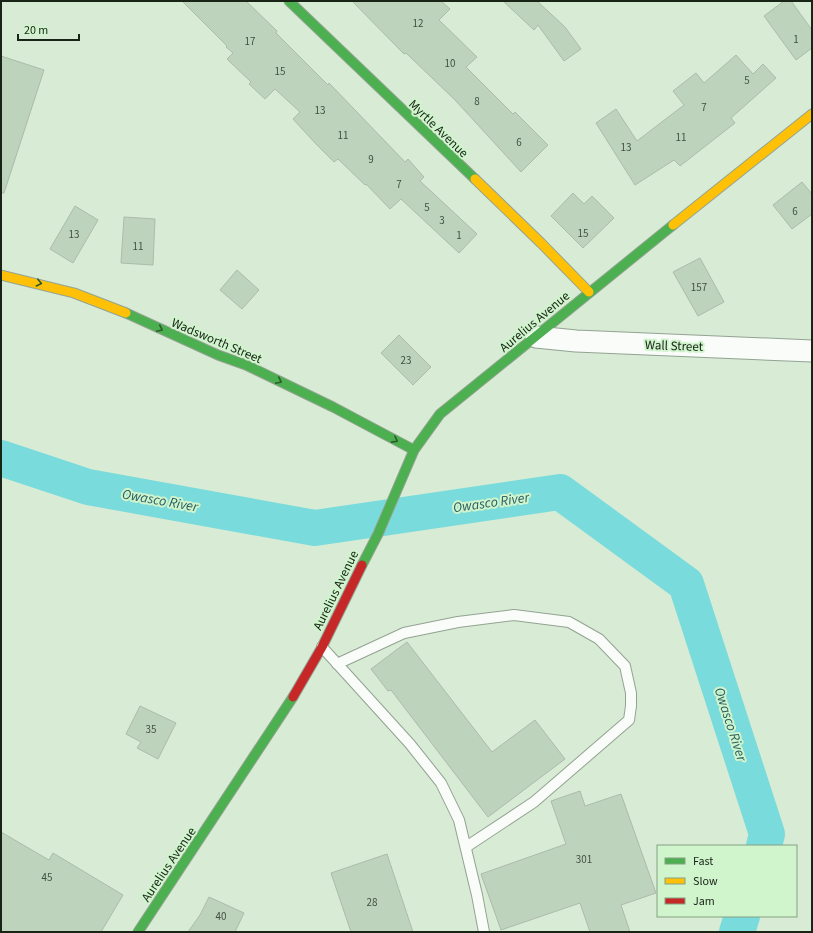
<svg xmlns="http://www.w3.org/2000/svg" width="813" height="933" font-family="'Source Sans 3',sans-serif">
<rect width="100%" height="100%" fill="#d7ebd5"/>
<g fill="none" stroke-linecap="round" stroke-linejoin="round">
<!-- river -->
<g stroke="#79dbdb" stroke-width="36">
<path d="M1 458 88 487 315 528 560 492 686 584 767 834 764 846"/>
<path d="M737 932 742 916"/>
</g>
</g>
<!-- building -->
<g fill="#bed3bc" stroke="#acbbaa">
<path d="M182 1H246L277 31 276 33 328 85 329 83 405 162 408 159 424 177 420 181 477 234 459 253 401 199 390 209 366 184 365 185 338 159 334 162 316 144 293 119 300 112 275 89 265 99 249 84 251 82 227 59 233 53 226 47 227 46Z"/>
<path d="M352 1H441L450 9 439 20 477 57 466 67 513 114 515 112 548 145 521 172 455 100 406 53 404 54Z"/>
<path d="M503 1H537L565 27 581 49 564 61 538 25 534 30Z"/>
<path d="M784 1H791L812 30V48L796 60 764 16Z"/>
<path d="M736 55 753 74 763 64 776 78 731 118 735 123 703 148 680 166 674 160 635 185 596 123 616 109 637 141 684 105 673 91 696 73 704 83Z"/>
<path d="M1 56 44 70 4 193H1Z"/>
<path d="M802 182 812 194V214L792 229 773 205Z"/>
<path d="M573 193 584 204 592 196 614 218 583 248 551 216Z"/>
<path d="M75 206 98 220 73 263 50 249Z"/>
<path d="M124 217 155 219 153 265 121 263Z"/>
<path d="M700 258 724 302 698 316 673 272Z"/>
<path d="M237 270 259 290 242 309 220 290Z"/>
<path d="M399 335 431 367 413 385 381 353Z"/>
<path d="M407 642 492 752 535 720 565 759 488 817 391 690 388 691 371 669Z"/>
<path d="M140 706 176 723 158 759 137 748 141 742 126 734Z"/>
<path d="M580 791 585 806 621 794 656 893 621 905 630 932H590L580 903 501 930 481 874 566 844 551 801Z"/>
<path d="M1 832 49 860 53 853 123 895 101 932H1Z"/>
<path d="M387 854 413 932H351L331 873Z"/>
<path d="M209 897 244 913 235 932H188L200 915Z"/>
</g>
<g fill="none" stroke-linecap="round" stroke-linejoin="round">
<defs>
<g id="lane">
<path d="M322 647 410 744 441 783 459 820 477 895 484 932"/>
<path d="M337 664 404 633 458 622 514 615 569 622 599 639 625 666 631 693V706L629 720 534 802 466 847"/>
</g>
<path id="street" d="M536 337 576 341 812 351"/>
<g id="fast">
<path d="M289 1 475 179"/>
<path d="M126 313 218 355 246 365 333 407 414 450"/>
<path d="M362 565 378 534 414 450 440 414 673 225"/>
<path d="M138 932 293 697"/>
</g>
<g id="slow">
<path d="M475 179 541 243 589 292"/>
<path d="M673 225 812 114"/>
<path d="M1 275 74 293 126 313"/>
</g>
<path id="jam" d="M293 697 322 647 362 565"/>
</defs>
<!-- lane casing -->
<use href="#lane" stroke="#93a392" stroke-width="12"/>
<!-- street casing -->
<use href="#street" stroke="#93a392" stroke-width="23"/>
<!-- fast casing -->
<use href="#fast" stroke="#93a392" stroke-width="11"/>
<!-- slow casing -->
<use href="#slow" stroke="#93a392" stroke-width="11"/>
<!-- jam casing -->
<use href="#jam" stroke="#93a392" stroke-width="11"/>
<!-- lane -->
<use href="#lane" stroke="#f9fcf9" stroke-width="10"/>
<!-- street -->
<use href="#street" stroke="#f9fcf9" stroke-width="21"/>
<!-- fast -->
<use href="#fast" stroke="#4caf50" stroke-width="9"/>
<!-- slow -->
<use href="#slow" stroke="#ffc107" stroke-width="9"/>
<!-- jam -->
<use href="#jam" stroke="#c62828" stroke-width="9"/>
</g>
<!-- one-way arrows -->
<defs><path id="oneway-chevron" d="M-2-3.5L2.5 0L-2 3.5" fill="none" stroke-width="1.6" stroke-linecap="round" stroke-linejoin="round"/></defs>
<g stroke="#2c5c2d">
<use href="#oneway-chevron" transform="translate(39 283) rotate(13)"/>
<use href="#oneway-chevron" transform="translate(160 329) rotate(25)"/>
<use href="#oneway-chevron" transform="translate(279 381) rotate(25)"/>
<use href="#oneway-chevron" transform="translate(395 440) rotate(28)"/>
</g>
<g text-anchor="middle" stroke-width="4" stroke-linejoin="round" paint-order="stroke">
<!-- number labels -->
<g font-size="11" fill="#415040">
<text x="418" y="27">12</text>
<text x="796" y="43">1</text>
<text x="250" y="45">17</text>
<text x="450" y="67">10</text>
<text x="280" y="75">15</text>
<text x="747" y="84">5</text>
<text x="477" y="105">8</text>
<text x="704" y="111">7</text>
<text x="320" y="114">13</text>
<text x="343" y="139">11</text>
<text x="681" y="141">11</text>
<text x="519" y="146">6</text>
<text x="626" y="151">13</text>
<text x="371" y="163">9</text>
<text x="399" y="188">7</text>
<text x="427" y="211">5</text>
<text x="795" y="215">6</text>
<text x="442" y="224">3</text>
<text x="583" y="237">15</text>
<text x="74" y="238">13</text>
<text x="459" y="239">1</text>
<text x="138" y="250">11</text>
<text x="699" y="291">157</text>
<text x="406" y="364">23</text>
<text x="151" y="733">35</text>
<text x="584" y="863">301</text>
<text x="47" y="881">45</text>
<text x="372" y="906">28</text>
<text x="221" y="920">40</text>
</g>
<!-- street labels -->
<g font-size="13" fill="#172416" stroke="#d0f4cc">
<text transform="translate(439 128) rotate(44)" y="5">Myrtle Avenue</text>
<text transform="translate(534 321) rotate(-40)" y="5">Aurelius Avenue</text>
<text transform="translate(217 340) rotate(23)" y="5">Wadsworth Street</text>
<text transform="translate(674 345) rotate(2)" y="5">Wall Street</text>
<text transform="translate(335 590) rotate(-64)" y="5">Aurelius Avenue</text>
<text transform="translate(168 864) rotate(-56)" y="5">Aurelius Avenue</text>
</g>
<!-- water labels -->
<g font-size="14" font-style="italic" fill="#275e62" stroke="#d0f4cc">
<text transform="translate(160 500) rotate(10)" y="5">Owasco River</text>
<text transform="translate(491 502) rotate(-8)" y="5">Owasco River</text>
<text transform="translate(731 724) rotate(72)" y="5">Owasco River</text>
</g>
</g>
<!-- border -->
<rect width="813" height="933" fill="none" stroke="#172416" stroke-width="4"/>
<!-- legend -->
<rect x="657" y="845" width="140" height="72" fill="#d0f4cc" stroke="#86a183"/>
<rect x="665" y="858" width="20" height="6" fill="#4caf50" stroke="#86a183"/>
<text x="693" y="865" font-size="12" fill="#172416">Fast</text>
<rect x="665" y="878" width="20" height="6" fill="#ffc107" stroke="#86a183"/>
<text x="693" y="885" font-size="12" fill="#172416">Slow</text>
<rect x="665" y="898" width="20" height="6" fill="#c62828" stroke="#86a183"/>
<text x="693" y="905" font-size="12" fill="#172416">Jam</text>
<!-- scale -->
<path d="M18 34v6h61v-6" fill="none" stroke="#172416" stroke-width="2"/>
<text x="24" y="34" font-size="12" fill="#172416" stroke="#d0f4cc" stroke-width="3" paint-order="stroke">20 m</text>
</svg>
